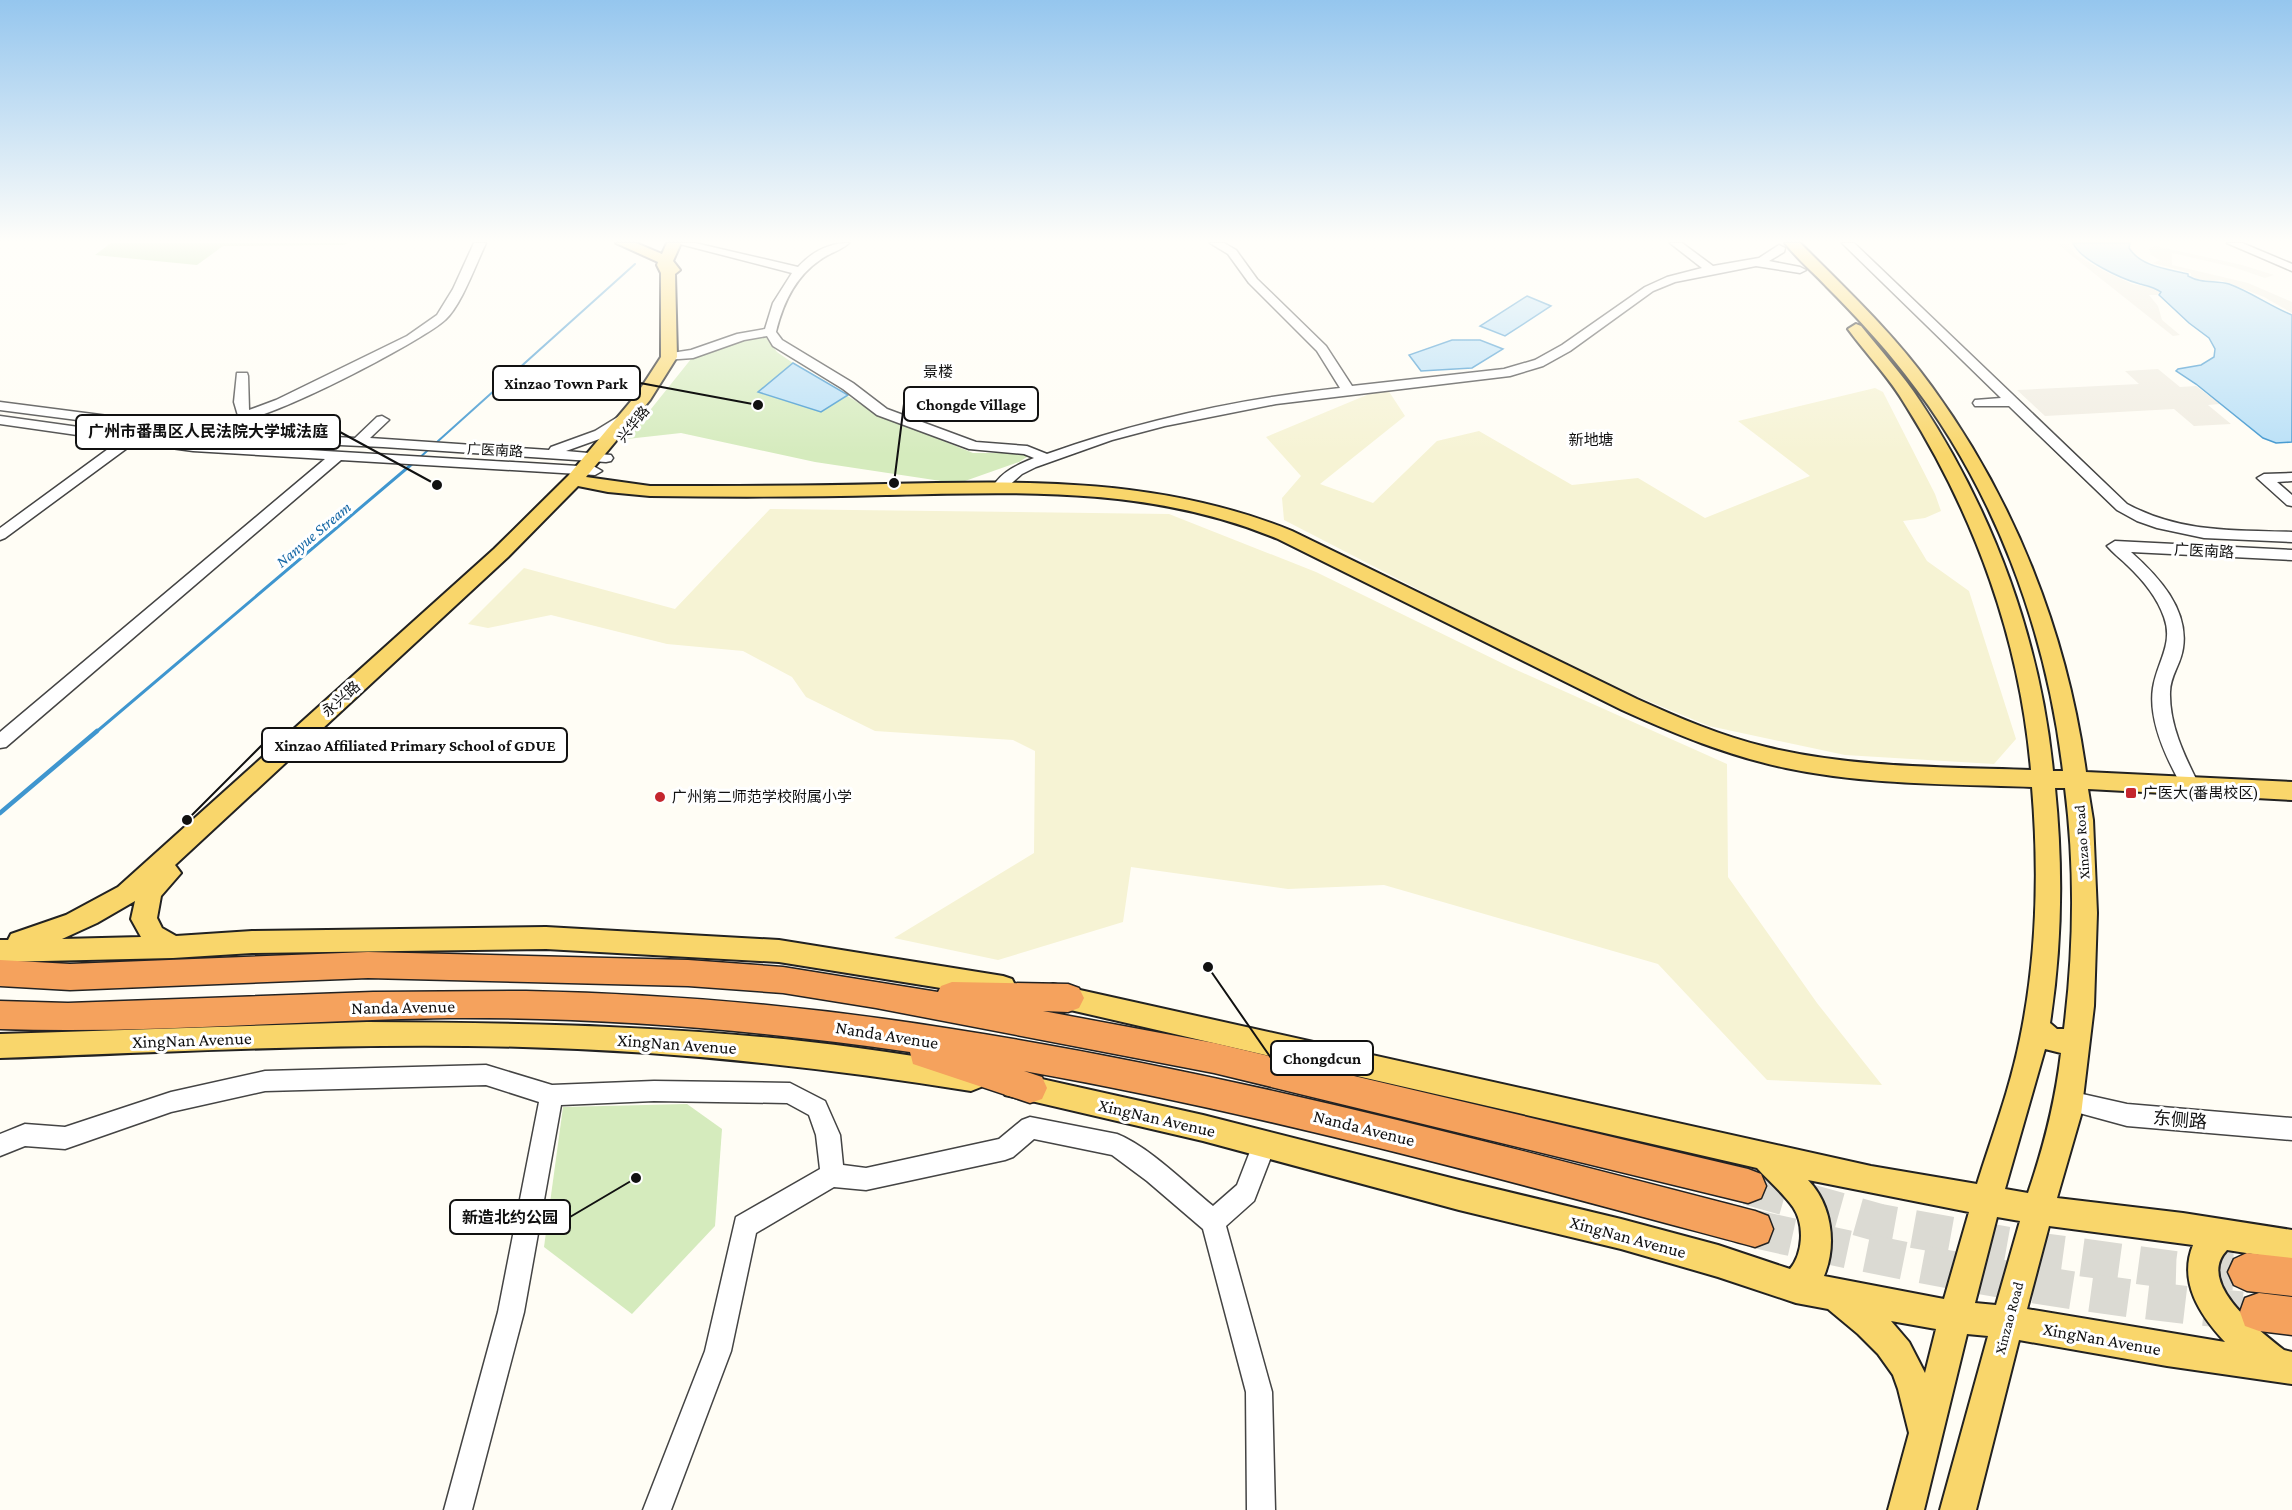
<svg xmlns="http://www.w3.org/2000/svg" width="2292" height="1510" font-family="'Crimson Pro','Noto Sans SC',serif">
<rect width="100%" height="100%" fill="#fffdf5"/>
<!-- farmland -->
<g fill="#f6f3d4">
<path d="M1386 387 1405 416 1320 484 1373 503 1437 441 1479 431 1572 485 1638 478 1705 518 1810 476 1738 421 1875 388 1883 392 1935 494 1941 511 1925 518 1903 521 1927 561 1969 591 2016 739 1994 764 1845 755 1709 726 1580 673 1284 520 1282 498 1301 476 1266 437Z"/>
<path d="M770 509 1169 514 1316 572 1510 667 1727 764 1728 877 1817 1003 1882 1085 1767 1080 1658 964 1384 885 1288 889 1131 867 1123 922 998 960 894 938 1034 853 1035 751 1013 740 875 731 806 697 792 677 743 651 667 644 551 615 488 628 468 624 524 568 675 609Z"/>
</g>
<!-- green -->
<g fill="#d5ebbd">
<path d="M765 336 777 352 790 361 877 414 973 453H1033L1019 462 965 481H941L815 462 681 433 627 439 691 359 719 347Z"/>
<path d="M687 1104 722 1129 715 1226 632 1314 544 1247 563 1107Z"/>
</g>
<!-- forest -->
<path fill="#b9dc9c" d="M111 243H349L343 245 223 246 197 265 95 255Z"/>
<!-- plaza -->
<g fill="#f1ede2">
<path d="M2056 243H2067L2076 255 2102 270 2132 284 2154 288 2160 292 2157 295H2149L2158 306 2162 320 2180 335 2173 336Z"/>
<path d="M2156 246 2242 265 2274 275 2265 278 2233 267 2172 253V265L2248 283 2292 302V313L2264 297 2231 284 2219 280 2207 282 2198 279 2191 276V273L2153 263 2160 260 2151 255 2149 248Z"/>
<path d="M2158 369 2180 387 2196 386 2220 404 2208 405 2231 424 2194 426 2174 409 2045 416 2017 390 2139 384 2125 371Z"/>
</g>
<!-- water -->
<g fill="#b9e0f7" stroke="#3f96cf" stroke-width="1.5">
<path d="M2073 243H2130L2129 248C2141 267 2168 269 2188 274V276C2202 284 2215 280 2229 284 2251 292 2270 306 2292 315V442L2276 443 2263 438 2196 384 2176 371 2178 369 2201 365 2214 357 2215 349 2209 338 2189 323 2159 295 2161 292C2154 287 2148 286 2140 284 2122 279 2080 260 2073 243Z"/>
<path d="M1527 296 1551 306 1505 336 1480 326Z"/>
<path d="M1452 340H1480L1503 349 1472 368 1421 371 1409 355Z"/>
<path d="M793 363 848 395 821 412 758 392Z"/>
</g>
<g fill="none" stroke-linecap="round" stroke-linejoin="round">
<!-- stream-far2 -->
<path stroke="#3f96cf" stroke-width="2" d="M417 460 635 264"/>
<!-- stream-far1 -->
<path stroke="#3f96cf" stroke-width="3" d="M95 733 419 458"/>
<!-- stream -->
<path stroke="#3f96cf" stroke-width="4.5" d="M0 813 97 731"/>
<!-- highway-tunnel -->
<g stroke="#dbdad3" stroke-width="38" stroke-dasharray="38 19" stroke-linecap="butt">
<path d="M1748 1186 1880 1223 2042 1252 2175 1270 2247 1272"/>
<path d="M1755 1229C1922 1267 2088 1298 2259 1312"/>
</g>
<defs>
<g id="minor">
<path d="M474 243H486C476 264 461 306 445 320 424 340 262 425 239 419L234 402 237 373H247L248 376 249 410 276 400 407 336 437 315 453 289Z"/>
<path d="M676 243H695L798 267C812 252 828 243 849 243 842 250 829 253 820 260 795 277 783 303 776 332L782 340 853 383 887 409 976 442 1027 446 1047 454C1142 420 1239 399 1340 388L1317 351 1249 283 1228 254 1210 243H1224L1236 250 1257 279 1326 346 1352 386 1504 369 1535 360 1562 345 1645 287 1667 277 1702 268 1670 243H1682L1713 266 1759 258 1779 245 1785 248 1784 252 1769 261 1800 267 1806 270 1800 273 1756 266 1675 282 1653 291 1570 351 1543 366 1510 376 1276 404 1165 426 1112 440 1036 467 1022 474 1005 489 1000 490 993 486C1003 471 1017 465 1034 458L1024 454 969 449 877 415 843 389 773 346 767 336 744 340 693 358 665 360 663 357 665 354 691 350 737 334 765 329 773 303 792 273Z"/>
<path d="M1842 243H1854L2127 504C2181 533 2233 530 2292 532V542L2204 538 2157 528 2137 521 2117 510 2009 406H1975L1973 403 1975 400 2001 398Z"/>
<path d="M2227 243H2242L2292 264V271Z"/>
<path d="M0 402 232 432 355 438 377 417 382 416 389 420 370 438 549 450 551 447 595 431 621 415 626 414 633 418 605 437 566 451 611 455 613 458 611 461 606 462 383 447 232 440 0 410Z"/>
<path d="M0 416 193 443 595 467 602 471 595 475 341 460 6 747 0 748V732L325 459 193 451 134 443 5 538 0 540V528L119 441 0 424Z"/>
<path d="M2292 473V481L2277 482 2292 495V506L2287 505 2257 478 2264 474Z"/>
<path d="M2115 541 2292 550V560L2131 552C2158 576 2189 609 2183 648 2181 664 2170 676 2170 692 2169 724 2184 755 2198 783L2195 788 2189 790 2183 788C2167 760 2148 721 2153 688 2157 662 2174 644 2164 617 2157 597 2143 580 2127 565 2121 559 2113 553 2107 546Z"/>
<path d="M486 1065 552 1085 654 1081 790 1083 825 1101 840 1135 843 1165 866 1168 999 1139 1022 1120 1030 1117 1117 1134C1148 1146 1186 1184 1213 1206L1237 1185 1256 1136 1264 1133 1272 1136 1276 1144 1254 1201 1226 1226 1272 1392 1275 1510H1247L1246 1392 1203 1229 1147 1181 1112 1155 1034 1139 1013 1157 1005 1160 866 1190 834 1187 756 1233 731 1351 671 1510H643L705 1351 736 1217 820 1169 816 1135 809 1115 787 1103 654 1101 561 1105 524 1312 472 1510H444L498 1312 539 1102 486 1085 265 1091 171 1112 65 1149 25 1146 0 1156V1134L25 1124 65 1127 171 1092 265 1071Z"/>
<path d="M2069 1091 2127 1104 2292 1118V1140L2127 1126 2061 1108 2058 1101 2061 1094Z"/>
</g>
<g id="major">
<path d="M616 243H636L662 254 667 243H681L673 261 680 270 675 274 677 357 650 400 586 477 650 486C729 486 807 486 886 484 1026 481 1159 477 1292 531L1637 699C1679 718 1721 736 1766 747 1852 768 1943 767 2031 770 2020 640 1975 516 1906 406 1890 378 1867 355 1848 329L1856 324 1861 326C1881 351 1903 375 1920 401 1993 511 2040 639 2053 771H2063C2046 629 1994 487 1905 374 1881 343 1854 314 1826 286 1813 272 1797 259 1785 243H1800C1846 289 1894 334 1932 387 2015 501 2067 633 2086 772L2292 782V800L2088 789 2093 820 2097 913 2094 1006 2081 1115 2057 1198 2183 1213 2292 1230V1260L2227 1250C2195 1283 2260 1331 2284 1350L2292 1352V1384L2167 1366 2019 1340 1976 1510H1940L1988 1336 1967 1334 1924 1510H1888L1909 1433 1898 1389 1893 1375 1878 1354 1858 1334 1828 1309 1796 1303 1718 1277 1621 1249 1459 1210 1203 1141 1005 1095 1001 1086 1005 1077 1015 1073 1203 1115 1459 1180 1621 1219 1718 1245 1790 1269C1803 1253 1805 1225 1793 1207 1783 1193 1768 1180 1757 1168L1053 1006 1044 1003 1040 995 1044 987 1053 984 1871 1166 1977 1184C1992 1136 2010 1089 2020 1039 2037 957 2039 870 2032 787 1951 784 1866 785 1786 768 1729 756 1675 734 1622 710L1278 539C1151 486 1021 492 886 495 807 497 729 497 650 496L608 492 578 486 508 557 175 865 181 873 161 896 157 918 162 928 176 936 252 931 546 927 779 940 1003 976 1012 979 1016 987 1012 995 1003 998 779 962 546 949 252 953 173 958 0 962V940H8L11 934 66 915 118 887 494 549 568 476 637 394 661 357V273L657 265 658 262ZM2055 788H2065C2075 867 2074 950 2064 1029H2057L2050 1023C2062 946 2063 866 2055 788ZM135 901 131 919 141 937 62 939 97 923ZM2045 1049 2061 1053C2055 1104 2044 1146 2028 1193L2005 1189ZM1808 1180 1969 1212 1944 1299 1824 1276C1837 1245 1832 1205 1808 1180ZM1997 1217 2020 1221 1996 1305 1975 1303ZM2049 1226 2193 1245C2178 1282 2200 1315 2225 1342L2027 1309ZM1891 1321 1936 1329 1925 1373 1909 1342Z"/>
<path d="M367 1022C531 1023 696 1026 858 1048 896 1053 934 1059 971 1065L981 1069 985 1078 981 1087 971 1091C823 1067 674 1051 523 1047 349 1042 174 1052 0 1058V1034Z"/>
</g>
<g id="highway">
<path d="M368 952 688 960 783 967 938 992 941 986 952 982 1068 984 1079 988 1084 998 1079 1008 1068 1012 1043 1011 1214 1043 1748 1169 1761 1174 1766 1186 1761 1198 1748 1203 1214 1073 876 1008 783 993 688 986 368 978 70 990 0 986V960L70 964Z"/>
<path d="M526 991C669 994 811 1006 952 1029 1223 1071 1489 1142 1755 1211L1768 1216 1773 1229 1768 1242 1755 1247C1513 1182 1271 1115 1024 1071L1042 1077 1047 1088 1042 1099 1030 1103 913 1064 910 1052C756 1030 603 1017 449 1018 299 1020 149 1034 0 1029V1001L68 1003 373 992Z"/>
<path d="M2247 1253 2292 1258V1296L2247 1291 2234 1285 2228 1272 2234 1259Z"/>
<path d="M2259 1293 2292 1297V1335L2259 1331 2245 1326 2240 1312 2245 1298Z"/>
</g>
</defs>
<!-- minor casing -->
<use href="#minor" stroke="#444" stroke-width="3"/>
<!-- major casing -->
<use href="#major" stroke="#222" stroke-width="4"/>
<!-- highway casing -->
<use href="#highway" stroke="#222" stroke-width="3"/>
<!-- minor -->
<use href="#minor" fill="#fff" fill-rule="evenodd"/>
<!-- major -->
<use href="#major" fill="#f9d66b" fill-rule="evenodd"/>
<!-- highway -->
<use href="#highway" fill="#f5a25d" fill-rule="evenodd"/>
</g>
<!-- sky -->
<linearGradient id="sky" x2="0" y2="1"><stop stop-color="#95c6ee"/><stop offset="0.53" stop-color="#fffefa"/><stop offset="1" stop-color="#fffefa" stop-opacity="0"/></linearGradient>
<rect width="2292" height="455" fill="url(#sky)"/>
<!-- markers -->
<g fill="#c4262e" stroke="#fff" stroke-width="2">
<rect x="2125" y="787" width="12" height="12" rx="3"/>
<circle cx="660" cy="797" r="6"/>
</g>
<g text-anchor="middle" stroke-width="6" stroke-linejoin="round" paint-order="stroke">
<!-- far-street labels -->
<g font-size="14" fill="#111" stroke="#fff">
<text transform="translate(633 424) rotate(-51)" y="5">兴华路</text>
<text transform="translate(495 450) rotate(3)" y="5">广医南路</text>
</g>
<!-- far-quarter labels -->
<g font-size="15" fill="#111" stroke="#fff">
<text x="938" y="377">景楼</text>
<text x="1591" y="445">新地塘</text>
</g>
<!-- street labels -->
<g font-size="15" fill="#111" stroke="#fff">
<text transform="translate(2204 551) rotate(3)" y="5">广医南路</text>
<text transform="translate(341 699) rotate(-42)" y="5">永兴路</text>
<text transform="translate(2082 842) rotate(-94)" y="5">Xinzao Road</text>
<text transform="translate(2009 1318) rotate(-75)" y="5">Xinzao Road</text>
</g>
<!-- poi labels -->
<g font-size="15" fill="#111" stroke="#fff" text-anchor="start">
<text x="2143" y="798">广医大(番禺校区)</text>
<text x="672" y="802">广州第二师范学校附属小学</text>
</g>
<!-- water labels -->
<g font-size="16" font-style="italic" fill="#1768a6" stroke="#fff">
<text transform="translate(313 534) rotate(-40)" y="6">Nanyue Stream</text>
</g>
<!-- near-street labels -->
<g font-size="18" fill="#111" stroke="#fff">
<text transform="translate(403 1007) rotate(-1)" y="6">Nanda Avenue</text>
<text transform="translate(887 1035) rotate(9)" y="6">Nanda Avenue</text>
<text transform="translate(192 1040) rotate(-2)" y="6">XingNan Avenue</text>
<text transform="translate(677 1044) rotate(4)" y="6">XingNan Avenue</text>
<text transform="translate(1157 1118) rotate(13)" y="6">XingNan Avenue</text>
<text transform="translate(2180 1120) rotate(5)" y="6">东侧路</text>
<text transform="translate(1364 1128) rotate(14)" y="6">Nanda Avenue</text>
<text transform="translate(1628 1237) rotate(15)" y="6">XingNan Avenue</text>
<text transform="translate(2102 1339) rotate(10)" y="6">XingNan Avenue</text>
</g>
</g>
<!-- callouts -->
<path fill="none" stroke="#111" stroke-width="2" d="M758 405L640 383M894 483L904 404M437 485L340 432M187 820L262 745M1208 967L1271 1058M636 1178L570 1217"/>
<g fill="#111" stroke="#fff" stroke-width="2">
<circle cx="758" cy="405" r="6"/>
<circle cx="894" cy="483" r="6"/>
<circle cx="437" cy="485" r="6"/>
<circle cx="187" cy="820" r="6"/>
<circle cx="1208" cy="967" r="6"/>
<circle cx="636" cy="1178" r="6"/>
</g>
<g fill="#fff" stroke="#111" stroke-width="2">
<rect x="493" y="366" width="147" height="34" rx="6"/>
<rect x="904" y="387" width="134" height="34" rx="6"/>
<rect x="76" y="415" width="264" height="34" rx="6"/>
<rect x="262" y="728" width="305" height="34" rx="6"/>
<rect x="1271" y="1041" width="102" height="34" rx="6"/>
<rect x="450" y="1200" width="120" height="34" rx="6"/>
</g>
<g font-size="16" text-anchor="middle" font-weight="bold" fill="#111">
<text x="566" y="389">Xinzao Town Park</text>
<text x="971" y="410">Chongde Village</text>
<text x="208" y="437">广州市番禺区人民法院大学城法庭</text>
<text x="415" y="751">Xinzao Affiliated Primary School of GDUE</text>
<text x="1322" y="1064">Chongdcun</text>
<text x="510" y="1223">新造北约公园</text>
</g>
</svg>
